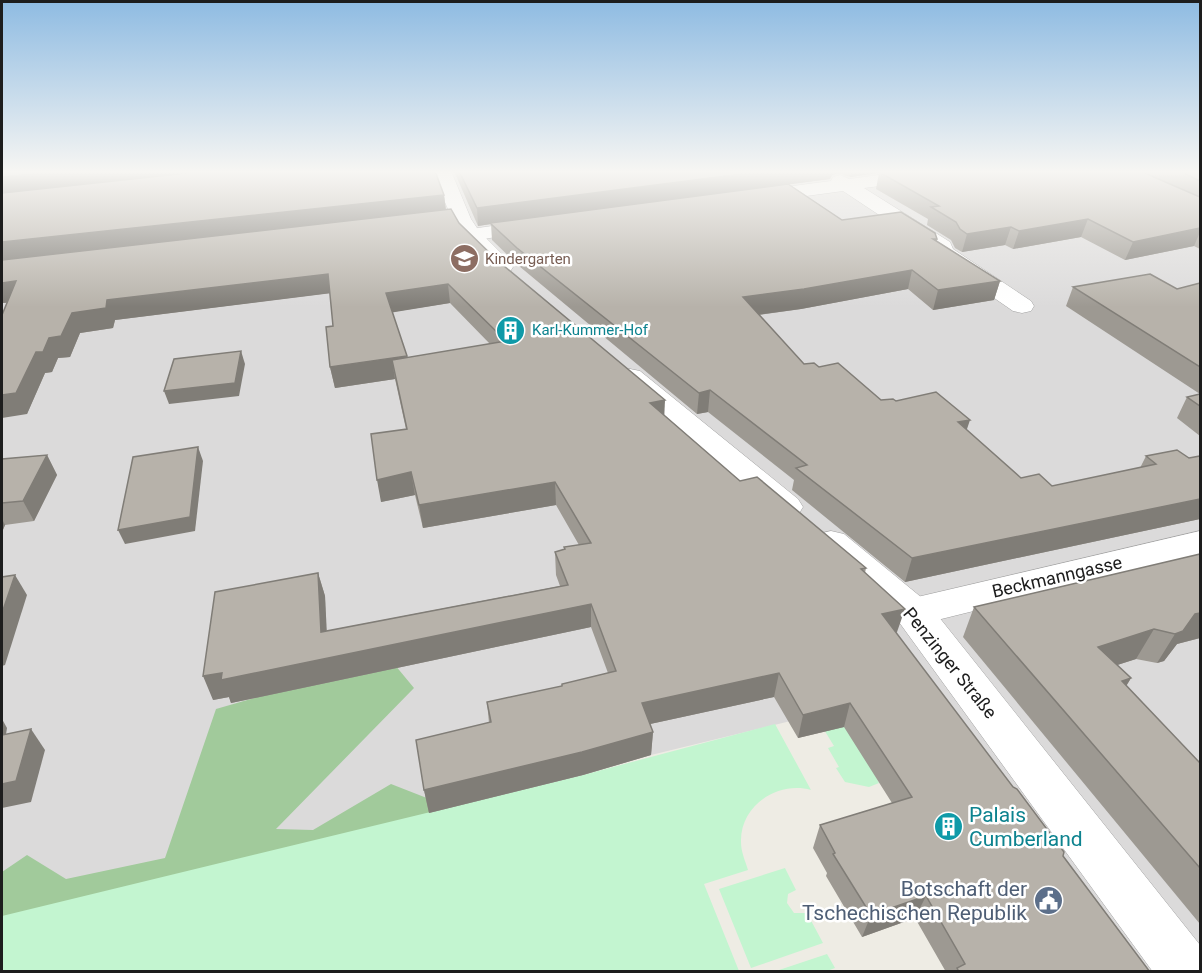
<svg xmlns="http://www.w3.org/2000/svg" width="1202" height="973" font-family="Roboto,sans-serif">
<rect width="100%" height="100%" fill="#eeece4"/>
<!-- residential -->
<path fill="#dbdada" d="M2 171H1200V971H1116L815 715 651 755 583 775 2 916Z"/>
<!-- forest -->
<path fill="#a1ca9b" d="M390 659 414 688 276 829 313 830 391 784 483 820 2 971V872L27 855 66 879 165 858 216 709Z"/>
<!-- park -->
<g fill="#c3f5d0">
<path d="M842 707 879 783 869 787 845 782 836 768 839 767 828 748 834 746 815 715Z"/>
<path d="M775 724 811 790C778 781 740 805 741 842 741 852 745 860 748 870L704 884 739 971H2V916L583 775Z"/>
<path d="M785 868 796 890 788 894 787 903 794 913H807L823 943 751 968 719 889Z"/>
<path d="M827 954 835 968 827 971H776Z"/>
</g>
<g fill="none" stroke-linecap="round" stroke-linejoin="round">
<defs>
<g id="minor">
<path d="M907 171H960L958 175 951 177 864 188 950 242 953 249 1031 301 1034 306 1031 311 1022 313 1013 311 935 257 932 250 843 191 755 203 748 201 745 197 748 193 755 191 831 181 833 177 840 175 849 179Z"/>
<path d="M534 220 541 222 544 226 541 230 471 241 463 240 460 235 463 230 471 229Z"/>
<path d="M1200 531V555L913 626 899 622 894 612 899 602 913 598Z"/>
</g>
<g id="tertiary">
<path d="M433 171H451L471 219 479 231 510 262 513 267 510 272C495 276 489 267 480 257 454 229 446 206 433 171Z"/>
<path d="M630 369 640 371 798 499 803 507 798 515 786 518 774 515 620 383 616 377 620 371Z"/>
<path d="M831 531 844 534 927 602 1200 945V972H1153L899 622 818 552 813 543 818 534Z"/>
</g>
</defs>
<!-- minor casing -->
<use href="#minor" stroke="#a1a1a1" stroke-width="1"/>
<!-- tertiary casing -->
<use href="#tertiary" stroke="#a1a1a1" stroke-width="1"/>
<!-- minor -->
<use href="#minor" fill="#fff" fill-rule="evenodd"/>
<!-- tertiary -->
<use href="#tertiary" fill="#fff" fill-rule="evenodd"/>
</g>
<!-- wall -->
<g fill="#9d9992" fill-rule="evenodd">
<path d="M2 171 444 195 446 210 498 261 664 415 740 481 866 568 865 573 897 632 896 633 1150 972H946L915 918 862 937 826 876 827 873 813 848 820 825 892 803 844 727 798 738 774 697 650 724 653 732 651 755 583 775 429 813 424 790 489 723 487 702 562 686 608 673 591 627 231 703 229 697 213 700 318 573 325 596 326 631 560 586 556 575 555 552 565 549 564 547 579 545 556 505 423 528 415 495 381 502 406 429 395 379 335 388 330 367 333 326 330 293 115 320 113 328 80 333 70 357 58 358 52 372 45 373 27 414 7 303H2ZM450 303 490 344 407 358 392 312Z"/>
<path d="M454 171H1200V249L1194 246 1125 260 1081 237 1013 249 1005 245 962 252 955 248 951 240 927 225 928 219 876 189 879 173 850 177 839 173 832 175 830 179 789 184 842 220 937 239V241L1000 281 994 300 933 310 908 289 801 309 759 315 804 364 819 367 881 400 896 401 967 430 1021 478 1052 486 1140 468 1146 456 1189 458 1200 456V519L905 582 792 490 794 480 708 412 697 414 519 266 492 240 491 224 478 226Z"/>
<path d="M1200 283V436L1177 418 1187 397 1200 394 1066 306 1073 287 1177 289Z"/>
<path d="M47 455 57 475 34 521 5 525 2 532V459Z"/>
<path d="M1200 554V638L1177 644 1164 661 1157 663 1136 659 1117 665 1131 678 1126 686 1200 763V924L963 637 974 607Z"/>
</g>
<!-- shaded-wall -->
<g fill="#807d77">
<path d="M59 171H213L2 195V177Z"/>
<path d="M765 171H840L839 173 832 175 830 179 492 224 490 223 491 224 478 226 477 208Z"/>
<path d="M851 171H889L850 177Z"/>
<path d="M444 195 446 212 2 261V242Z"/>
<path d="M1088 219 1081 237 1013 249 1019 231Z"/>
<path d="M1011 227 1005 245 962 252 967 234Z"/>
<path d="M1200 228V232L1194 246 1125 260 1133 242Z"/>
<path d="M912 270 908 289 801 309 741 317 743 297Z"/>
<path d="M328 274 332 293 115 320 113 328 80 333 70 357 58 358 52 372 45 373 27 414 2 418V395L36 352 72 313 107 300Z"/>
<path d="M16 281 25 300 2 303V283Z"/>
<path d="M1000 281 994 300 933 310 938 290Z"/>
<path d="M448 284 450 303 389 313 386 293Z"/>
<path d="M241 351 245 364 239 396 169 404 164 391Z"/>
<path d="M407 356 410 377 392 360 395 379 335 388 330 367Z"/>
<path d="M710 390 708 412 697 414 699 393Z"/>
<path d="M665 400 664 422 650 403Z"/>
<path d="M970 420 963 441 958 422Z"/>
<path d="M198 447 203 461 195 531 125 544 118 530Z"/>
<path d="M47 455 57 475 34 521 23 501Z"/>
<path d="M411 472 415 495 381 502 377 480Z"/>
<path d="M555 482 556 505 423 528 419 505Z"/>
<path d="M1200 499V519L905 582 912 558Z"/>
<path d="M2 519 5 525 2 532Z"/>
<path d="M318 573 325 596 328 655 321 632Z"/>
<path d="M15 575 27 595 5 665 2 666V613Z"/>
<path d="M591 604V627L231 703 229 697 213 700 203 676Z"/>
<path d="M905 609 897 632 875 637 882 614Z"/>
<path d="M1200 613V638L1177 644 1164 661 1157 663 1175 634 1195 614Z"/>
<path d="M1154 629 1136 659 1083 676 1098 647Z"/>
<path d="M779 673 774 697 641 726 642 703Z"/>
<path d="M1131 678 1113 708 1122 681Z"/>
<path d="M850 703 844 727 798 738 803 715Z"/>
<path d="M2 719 7 728 2 759Z"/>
<path d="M31 729 45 750 31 802 2 808V784Z"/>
<path d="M653 732 651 755 583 775 429 813 424 790Z"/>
<path d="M926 896 915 918 862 937 871 915Z"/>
</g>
<!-- building -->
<g fill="#b7b2aa" stroke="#807d77" stroke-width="1.5">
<path d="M2 171H59L2 177Z"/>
<path d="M207 171H435L444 195 2 242V193Z"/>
<path d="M459 171H765L477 208Z"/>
<path d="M887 171H1140L1200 197V228L1133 242 1088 219 1019 231 1011 227 967 234 960 229 956 222 931 207 939 206 879 172Z"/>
<path d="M1180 171H1200V181Z"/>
<path d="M788 184 842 220 901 212 935 233 937 239H933L1000 281 938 290 912 270 804 289 743 297 804 364 814 363 819 367 838 363 881 400 893 399 896 401 936 392 970 420 958 422 1021 478 1039 474 1052 486 1156 464 1146 456 1177 450 1189 458 1200 456V499L912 558 796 468 807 465 710 390 699 393 517 248 490 223Z"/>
<path d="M451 209 459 223 498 261 665 400 650 403 740 481 757 477 866 568 861 569 905 609 882 614 1013 787 1017 789 1064 852 1063 856 1150 972H959L957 968 965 964 926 896 871 915 833 854 835 853 820 825 912 797 850 703 803 715 779 673 642 703 653 732 582 752 424 790 416 740 491 722 487 702 562 686V684L616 671 591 604 221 680 222 673 203 676 215 592 318 573 321 632 568 585 555 552 565 549 564 547 591 543 555 482 419 505 411 472 377 480 371 434 407 429 392 360 506 341 448 284 386 293 407 356 330 367 326 327 333 326 328 274 107 300 106 308 72 313 61 336 49 338 43 352H36L16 393 2 395V315L16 281 2 283V260Z"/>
<path d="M1150 274 1177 289 1200 283V367L1073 287Z"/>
<path d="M241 351 235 383 164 391 174 359Z"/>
<path d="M1200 394V406L1187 397Z"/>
<path d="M198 447 190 517 118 530 133 457Z"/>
<path d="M47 455 23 501 2 503V459Z"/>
<path d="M1200 554V613L1195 614 1183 631 1175 634 1154 629 1098 647 1131 678 1122 681 1200 763V868L974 607Z"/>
<path d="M15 575 2 613V577Z"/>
<path d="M31 729 16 781 2 784V735Z"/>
</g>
<!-- sky -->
<linearGradient id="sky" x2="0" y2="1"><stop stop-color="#8ebbe2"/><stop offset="0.56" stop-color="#f7f6f3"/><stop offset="1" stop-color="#f7f6f3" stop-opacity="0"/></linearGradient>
<rect width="1202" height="307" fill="url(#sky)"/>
<!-- icons -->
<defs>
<symbol id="school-disc" viewBox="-11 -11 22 22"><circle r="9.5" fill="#8d6e63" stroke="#fff"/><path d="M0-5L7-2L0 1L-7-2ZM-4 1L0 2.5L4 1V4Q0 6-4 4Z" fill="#fff"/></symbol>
<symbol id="building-disc" viewBox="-11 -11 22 22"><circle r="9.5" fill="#0f9aa8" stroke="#fff"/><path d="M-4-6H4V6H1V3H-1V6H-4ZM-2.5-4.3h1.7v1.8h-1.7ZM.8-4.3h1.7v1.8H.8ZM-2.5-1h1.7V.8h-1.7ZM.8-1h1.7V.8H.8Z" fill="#fff"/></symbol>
<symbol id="civic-disc" viewBox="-11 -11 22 22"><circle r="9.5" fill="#5c6f8a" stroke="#fff"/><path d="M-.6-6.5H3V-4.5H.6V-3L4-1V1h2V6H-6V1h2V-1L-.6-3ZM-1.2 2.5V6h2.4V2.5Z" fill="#fff"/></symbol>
</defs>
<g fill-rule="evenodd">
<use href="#school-disc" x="448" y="242" width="33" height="33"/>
<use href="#building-disc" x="494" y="314" width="33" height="33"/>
<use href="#building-disc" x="932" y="810" width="33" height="33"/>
<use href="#civic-disc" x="1032" y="884" width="33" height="33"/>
</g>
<g text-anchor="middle" stroke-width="5" stroke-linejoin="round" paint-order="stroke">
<!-- far-education labels -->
<g font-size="15" fill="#785e54" stroke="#fff" text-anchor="start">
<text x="485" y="264">Kindergarten</text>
</g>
<!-- far-culture labels -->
<g font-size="15" fill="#0d838f" stroke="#fff" text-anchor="start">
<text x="532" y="335">Karl-Kummer-Hof</text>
</g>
<!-- street labels -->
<g font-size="18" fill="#1d1d1d" stroke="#fff">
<text transform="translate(1057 577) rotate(-13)" y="6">Beckmanngasse</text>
<text transform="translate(950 663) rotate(51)" y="6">Penzinger Straße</text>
</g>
<!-- near-culture labels -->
<g font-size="21" fill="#0d838f" stroke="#fff" text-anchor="start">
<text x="969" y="822">Palais<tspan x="969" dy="24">Cumberland</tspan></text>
</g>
<!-- near-service labels -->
<g font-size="21" fill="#4e5e75" stroke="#fff" text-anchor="end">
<text x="1027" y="896">Botschaft der<tspan x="1027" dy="24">Tschechischen Republik</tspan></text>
</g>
</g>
<!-- border -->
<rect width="1202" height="973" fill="none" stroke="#1d1d1d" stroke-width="6"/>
</svg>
